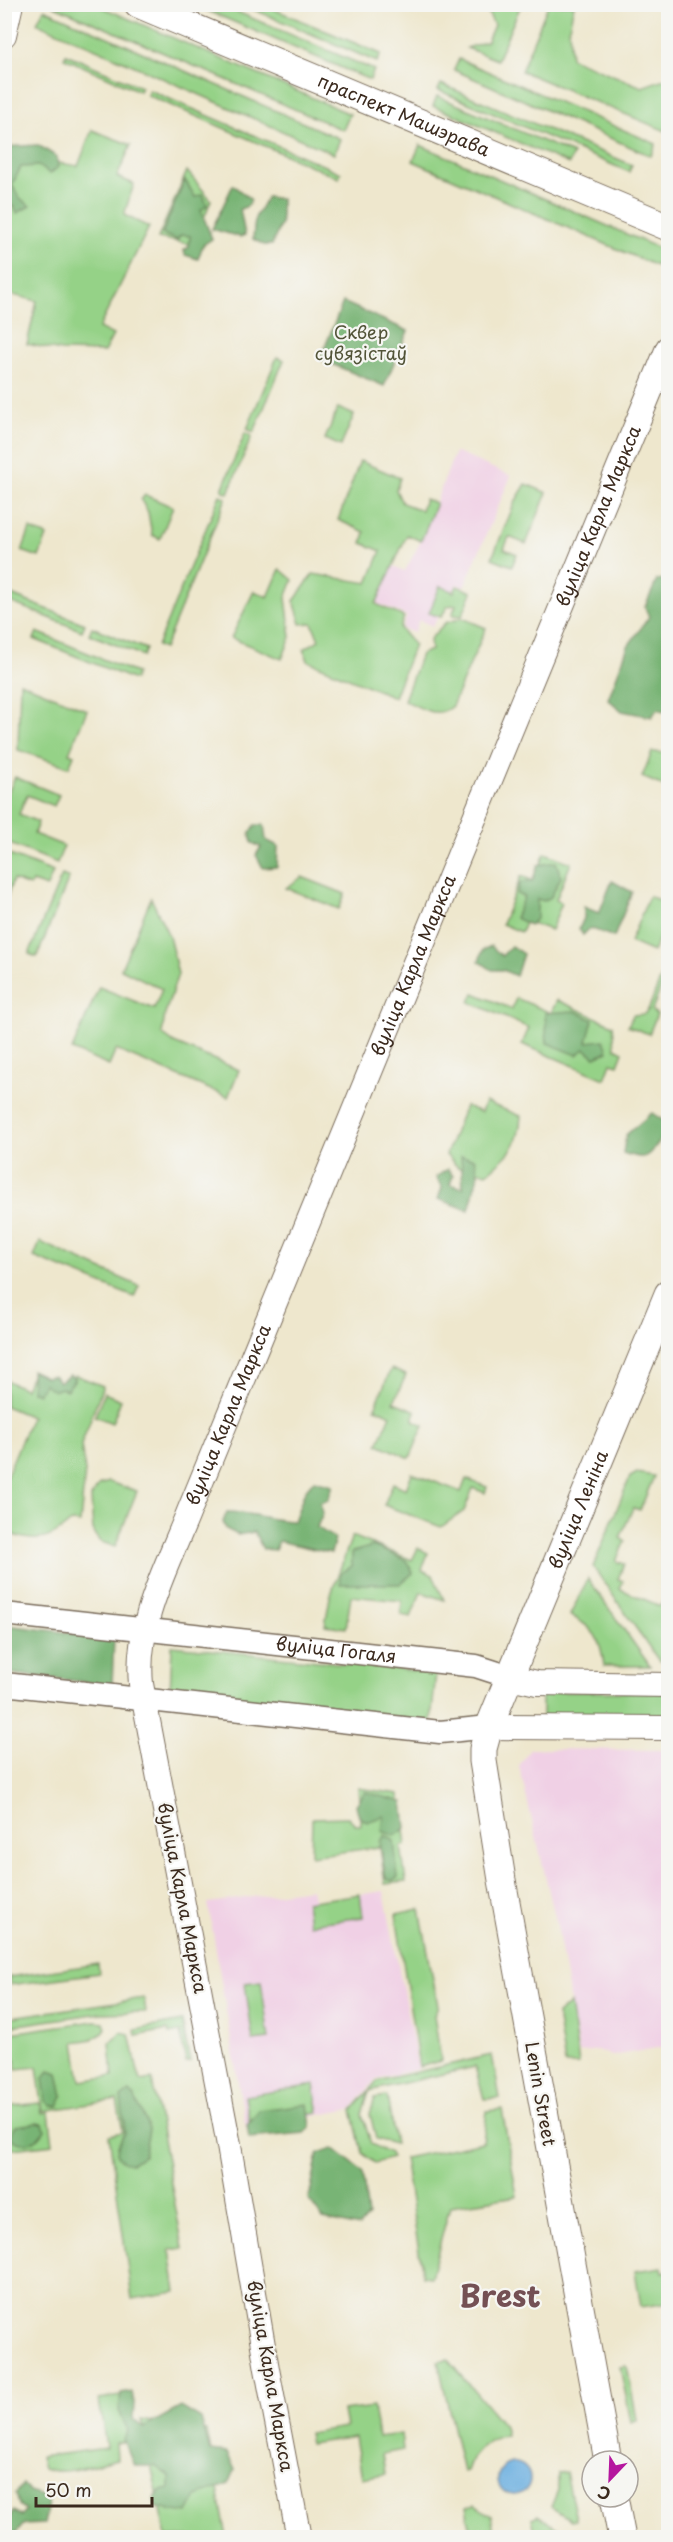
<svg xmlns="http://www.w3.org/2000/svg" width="673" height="2542" font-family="'Playpen Sans',sans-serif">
<rect width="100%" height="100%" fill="#f6f6f2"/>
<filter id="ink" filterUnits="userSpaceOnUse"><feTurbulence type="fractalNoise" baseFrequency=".0167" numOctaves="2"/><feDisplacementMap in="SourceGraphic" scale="12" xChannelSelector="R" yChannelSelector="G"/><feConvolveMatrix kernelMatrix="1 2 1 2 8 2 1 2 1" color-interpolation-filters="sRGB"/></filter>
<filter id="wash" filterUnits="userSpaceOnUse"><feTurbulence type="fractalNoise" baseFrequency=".008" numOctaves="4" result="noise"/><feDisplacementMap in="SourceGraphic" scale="24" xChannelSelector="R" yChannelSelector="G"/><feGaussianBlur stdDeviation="1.35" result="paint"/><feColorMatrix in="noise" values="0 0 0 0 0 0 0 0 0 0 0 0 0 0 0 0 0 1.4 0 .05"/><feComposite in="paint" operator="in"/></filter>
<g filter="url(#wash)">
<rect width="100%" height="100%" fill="#eee7cd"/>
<!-- built -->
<g fill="#f0d0e5">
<path d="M455 452 511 476 464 587 457 584 433 626 419 620 414 633 402 628 407 616 377 603 393 566 405 571 421 541Z"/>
<path d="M530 1749 668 1750V2046L612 2056 598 2050 579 2053 557 1925 519 1766Z"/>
<path d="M311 1889 314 1901 384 1891 418 2069 376 2079 351 2109 246 2129 208 1903Z"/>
</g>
<!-- green -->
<g fill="#95d287" stroke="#687e52" stroke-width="1.5">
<path d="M52 5H97L350 114 343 130Z"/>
<path d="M194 5H221L374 70 370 80Z"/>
<path d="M243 5H264L381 54 377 62Z"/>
<path d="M471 5H521L497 60 467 48 487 41 494 25 487 10Z"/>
<path d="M548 5H574L569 28 571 58 642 87 664 79 668 81V132L521 71Z"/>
<path d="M44 9 340 139 334 154 37 23Z"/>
<path d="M66 54 141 87 139 91 64 58Z"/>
<path d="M459 59 656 144 651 156 454 70Z"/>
<path d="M441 84 632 165 629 172 438 90Z"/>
<path d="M149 90 341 173 339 178 147 95Z"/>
<path d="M437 96 573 154 569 164 433 106Z"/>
<path d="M92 130 131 145 117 177 134 184 124 215 149 227 99 328 113 335 104 352 61 351 27 344 37 301 5 293 6 155 78 166Z"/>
<path d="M420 145 668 252V271L413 161Z"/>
<path d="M187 171 211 200 194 245 158 238Z"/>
<path d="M277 357 284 360 254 432 247 429Z"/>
<path d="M338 408 354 415 341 446 325 439Z"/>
<path d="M245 433 252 436 228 493 222 490Z"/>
<path d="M360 461 400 478 396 490 402 503 421 510 425 499 436 503 421 541 407 535 376 604 404 617 400 628 414 645 394 697 308 661 304 649 319 640 312 623 301 624 294 601 313 574 368 583 381 551 362 543 365 532 338 520Z"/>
<path d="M526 484 547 493 526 544 509 537 504 549 517 554 512 566 492 558 515 502Z"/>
<path d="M145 495 173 507 160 539 152 535 148 512 141 500Z"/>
<path d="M220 495 226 498 164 649 157 646Z"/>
<path d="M30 529 47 536 39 557 22 551Z"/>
<path d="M280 569 293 580 286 598 291 637 282 659 231 638 254 591 268 597Z"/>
<path d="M440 586 454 592 457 586 472 592 462 616 452 615 456 605 448 606 441 617 429 613Z"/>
<path d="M6 593 85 624 82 631 5 600Z"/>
<path d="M462 618 486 628 452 706C437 720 419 707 404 700L421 654 431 650 430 639 445 623Z"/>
<path d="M92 627 146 649 143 656 89 634Z"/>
<path d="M37 632 136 673 134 680 34 639Z"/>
<path d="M20 682 87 710 69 753 74 755 69 767 18 750Z"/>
<path d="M652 752 668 753V788L642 777Z"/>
<path d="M15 777 59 795 54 806 27 795 19 814 38 822 34 834 64 846 57 863 5 842V800Z"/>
<path d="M5 853 53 872 47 887 32 882 30 886 13 880 5 902Z"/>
<path d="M545 853 571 863 556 900 562 903 551 930 526 921 521 932 502 924 521 876 534 881Z"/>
<path d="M62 875 69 878 37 957 29 954Z"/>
<path d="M302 877 345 894 339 909 286 888Z"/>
<path d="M649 896 668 904V931L663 929 653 952 630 942Z"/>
<path d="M151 898 169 936 178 974 165 1014 162 1034 174 1043 239 1070 228 1097 116 1050 109 1066 72 1050 99 987 154 1009 162 989 121 969Z"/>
<path d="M664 970 667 972 652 1011 657 1014 649 1034 628 1026 633 1015 644 1014 648 1010Z"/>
<path d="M474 993 512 1009 516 998 551 1013 557 1000 613 1025 615 1048 623 1052 618 1065 611 1063 605 1079 522 1044 529 1028 470 1002Z"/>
<path d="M485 1102 521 1116C519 1147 510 1154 487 1173L459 1168 446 1155 465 1106 481 1112Z"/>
<path d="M40 1242 139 1286 134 1297 34 1257Z"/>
<path d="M391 1369 406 1375 394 1402 416 1411 413 1420 424 1425 410 1458 378 1444 391 1415 375 1408Z"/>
<path d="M31 1375 63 1387 75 1375 103 1386 81 1445 85 1471 80 1523 71 1522C48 1543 33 1543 5 1532L4 1482 31 1417 5 1406V1380L25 1389Z"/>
<path d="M104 1393 121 1400 112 1423 95 1416Z"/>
<path d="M412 1473 461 1492 466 1479 487 1487 485 1493 473 1488 464 1511 441 1527 384 1505 393 1483 406 1489Z"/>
<path d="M637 1473 654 1476 640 1510 633 1508 620 1538 625 1541 616 1561 624 1564 618 1579 623 1581 620 1589 660 1606 665 1599 668 1600V1661H659L593 1567 630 1477Z"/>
<path d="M109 1482 137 1491 115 1547 99 1541 93 1532 91 1497 99 1485Z"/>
<path d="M352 1536 412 1560 418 1548 428 1553 422 1570 433 1575 444 1600 421 1592 411 1617 401 1615 402 1601 351 1596 346 1628 325 1625 330 1597Z"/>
<path d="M588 1579 650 1666H604C601 1638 594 1628 570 1615Z"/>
<path d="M172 1646 436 1673 431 1722 170 1694Z"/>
<path d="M542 1692H668V1718L542 1719Z"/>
<path d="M358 1788 399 1794 406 1845 401 1846 406 1882 385 1884 380 1847 311 1856 312 1818 348 1817 356 1825H361Z"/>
<path d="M360 1894 363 1917 309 1924 306 1902Z"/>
<path d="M420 1909 438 2006 434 2015 441 2061 419 2067 396 1914Z"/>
<path d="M98 1964 99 1973 10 1985 9 1977Z"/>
<path d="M261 1981 269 2039 253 2041 245 1983Z"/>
<path d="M144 1998 146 2012 101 2013 11 2026 5 2024V2018Z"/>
<path d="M570 2003 579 2064H565L557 2014Z"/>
<path d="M95 2021 104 2022 106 2028C99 2040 88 2040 75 2042L81 2081 113 2076 110 2043 121 2032 129 2034 131 2038 140 2081 152 2079 183 2248 170 2250 176 2292 132 2299 109 2135 123 2132 117 2100 43 2111 37 2067 16 2069 15 2060 5 2061 4 2034Z"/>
<path d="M182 2021 190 2062 186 2063 180 2032 169 2034 168 2030 136 2036 135 2030Z"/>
<path d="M492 2055 500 2098 484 2099 475 2067 369 2091 362 2114 371 2144 390 2153 392 2158 375 2163 362 2153 352 2110 377 2081Z"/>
<path d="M314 2085 319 2113 250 2125 245 2096Z"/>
<path d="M387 2096 395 2144 376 2139 370 2114 375 2098Z"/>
<path d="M40 2103 42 2113 49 2112 53 2144 5 2150 4 2107Z"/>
<path d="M502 2109 517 2196 450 2206 431 2277 423 2276 404 2158 483 2142 487 2111Z"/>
<path d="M662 2267 663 2272 668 2271V2303L641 2307 635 2271Z"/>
<path d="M448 2359 504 2426 506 2435C486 2439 473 2451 467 2471L463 2472 438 2361Z"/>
<path d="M627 2366 637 2420 631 2422 620 2367Z"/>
<path d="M128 2395V2441L116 2443 117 2459C94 2464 65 2477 43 2468L40 2457 106 2448 99 2399Z"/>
<path d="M373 2407 378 2437 401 2434 403 2450 382 2454 385 2474 362 2478 355 2437 310 2444 308 2433 346 2427 343 2411Z"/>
<path d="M141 2420 207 2431 227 2537H167Z"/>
<path d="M566 2472 576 2519 571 2520 551 2507 558 2490V2473Z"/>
<path d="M475 2505 491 2516 495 2537H472L466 2507Z"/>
<path d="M538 2515 570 2537H536L532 2518Z"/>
</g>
<!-- forest -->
<g fill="#78b474" stroke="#5a6f49" stroke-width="1.5">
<path d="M38 145 57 157 58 167 50 174 39 166 21 167 12 185 19 197 30 206 17 213 14 206 5 207V147Z"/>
<path d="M185 180 195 197 203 194 207 206 201 210 212 239 203 245 198 259 185 255 184 250 189 247 190 236 181 235 177 240 162 234Z"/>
<path d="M233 185 251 200 248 206 240 209 245 235 240 237 212 229Z"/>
<path d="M267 197 281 199V223L272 245H264L253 239 255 218Z"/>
<path d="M343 302 408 331 384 386 320 359Z"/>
<path d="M666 579 668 583V712L657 709 652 717 622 711 608 699 628 646 649 617 645 607 657 580Z"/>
<path d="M255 825H264L266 840 278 846 277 867 263 868 256 855 261 847 252 843 250 834Z"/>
<path d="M556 862 561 877 551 897 544 901 537 899V918L530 925 515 918 524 897 517 894 520 882H532L538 865Z"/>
<path d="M612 881 632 892 614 937 590 928 583 935 579 929 584 918V907L599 913Z"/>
<path d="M491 946 502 956 511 946 523 954 516 976 503 970H492L479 961 483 950Z"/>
<path d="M575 1011 593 1020 587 1042 604 1040 608 1051 595 1057 585 1049 577 1055 547 1043 545 1013Z"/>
<path d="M652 1113 668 1124V1141L661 1139C647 1158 646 1161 623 1153L626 1135Z"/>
<path d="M461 1156 475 1159 478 1175 469 1210 438 1199 442 1188 436 1177 448 1169 453 1176 450 1184 463 1188Z"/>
<path d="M31 1370 46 1377 54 1375 59 1382 70 1375 75 1379 67 1390 61 1388 54 1391 44 1384 38 1394 32 1391Z"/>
<path d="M314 1480 333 1485 328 1500 320 1503 323 1513 317 1527 335 1539 331 1553 279 1541 275 1550 263 1549 254 1532 238 1535 226 1529 223 1522 227 1512C251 1512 270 1521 294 1521L305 1491Z"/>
<path d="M373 1546 406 1560 413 1573 400 1584H340V1574L352 1566V1552Z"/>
<path d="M5 1625 114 1638 112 1685 5 1673Z"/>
<path d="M365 1792 403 1802 406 1828 395 1836 382 1831 384 1816 367 1822 359 1817 356 1805Z"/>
<path d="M385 1835 394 1841 398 1878 393 1881 386 1879 380 1842Z"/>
<path d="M50 2070 58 2073 63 2096 58 2106H51L46 2101 43 2078Z"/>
<path d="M129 2091 134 2096 149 2129 144 2156 131 2163C110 2160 117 2145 125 2133L121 2097Z"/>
<path d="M308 2104 311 2127 305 2133 249 2138 247 2125 259 2110Z"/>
<path d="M37 2123 43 2124 45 2130C37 2143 25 2148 12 2139L11 2134 16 2126Z"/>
<path d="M333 2148 362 2171 368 2216 359 2227 323 2219 309 2200 318 2153Z"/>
<path d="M132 2392 134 2403 133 2419 143 2428 181 2407 201 2419 210 2451 227 2453 235 2470 229 2484 197 2496 188 2513 156 2508 154 2499 161 2490 170 2488V2477L155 2466H134L123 2439 128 2431 119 2411 121 2394Z"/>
<path d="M23 2484 29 2492 49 2498 44 2524 23 2525 14 2536 5 2529 6 2522 13 2512 21 2516 25 2510 19 2505 16 2493Z"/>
</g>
<!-- water -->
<circle fill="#6aafe0" stroke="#526c7f" stroke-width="1.5" cx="514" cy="2479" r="16"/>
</g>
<g filter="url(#ink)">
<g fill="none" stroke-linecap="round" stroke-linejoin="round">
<defs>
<g id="tertiary">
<path id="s1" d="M4 1614 476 1666 510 1677"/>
<path d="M4 1684 440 1732 489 1727"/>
</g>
<g id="secondary">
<path d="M4 35 11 4"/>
<path d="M510 1677 537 1683 668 1685"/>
<path d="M489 1727 668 1728"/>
<path id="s2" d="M299 2538 267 2369 228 2140 141 1684C135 1622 168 1565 190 1509L668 348"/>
</g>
<g id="primary">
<path id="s3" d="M138 4 668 227"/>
<path id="s4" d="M608 2461 502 1880 483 1761V1749L489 1727 668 1294"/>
<path d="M614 2497 622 2538"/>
</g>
</defs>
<!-- tertiary casing -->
<use href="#tertiary" stroke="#7a6c5b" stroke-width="25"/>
<!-- secondary casing -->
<use href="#secondary" stroke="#7a6c5b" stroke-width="26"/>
<!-- primary casing -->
<use href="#primary" stroke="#7a6c5b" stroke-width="29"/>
<!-- tertiary -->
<use href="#tertiary" stroke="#fff" stroke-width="22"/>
<!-- secondary -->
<use href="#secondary" stroke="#fff" stroke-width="24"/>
<!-- primary -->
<use href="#primary" stroke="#fff" stroke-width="27"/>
</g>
</g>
<g text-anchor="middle" stroke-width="4.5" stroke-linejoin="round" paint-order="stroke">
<!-- street labels -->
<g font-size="18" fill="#3b2a1e" stroke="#f6f6f2">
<text dy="6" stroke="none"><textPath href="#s3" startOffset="288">праспект Машэрава</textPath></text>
<text dy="6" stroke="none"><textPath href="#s2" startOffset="2126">вуліца Карла Маркса</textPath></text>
<text dy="6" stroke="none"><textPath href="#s2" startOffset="1640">вуліца Карла Маркса</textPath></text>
<text dy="6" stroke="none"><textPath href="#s2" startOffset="1154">вуліца Карла Маркса</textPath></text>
<text dy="6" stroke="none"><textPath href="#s4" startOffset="981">вуліца Леніна</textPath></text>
<text dy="6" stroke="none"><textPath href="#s1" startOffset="334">вуліца Гогаля</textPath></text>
<text transform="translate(182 1898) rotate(79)" y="6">вуліца Карла Маркса</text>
<text transform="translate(540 2094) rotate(80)" y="6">Lenin Street</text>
<text transform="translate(270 2376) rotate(80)" y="6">вуліца Карла Маркса</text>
</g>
<!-- park labels -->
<g font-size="18" fill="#525438" stroke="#f6f6f2">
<text x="361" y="339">Сквер<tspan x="361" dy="21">сувязістаў</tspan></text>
</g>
<!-- town labels -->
<g font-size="30" font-weight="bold" fill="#745054" stroke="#f6f6f2">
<text x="500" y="2307">Brest</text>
</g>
</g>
<!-- margin -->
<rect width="673" height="2542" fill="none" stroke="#f6f6f2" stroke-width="24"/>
<!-- north arrow -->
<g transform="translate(610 2479) rotate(203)"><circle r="28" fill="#f6f6f2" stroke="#aba49d" stroke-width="1.5"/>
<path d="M0-4.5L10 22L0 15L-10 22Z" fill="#b5179e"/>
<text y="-9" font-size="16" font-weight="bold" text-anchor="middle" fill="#3b2a1e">С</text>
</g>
<!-- scale -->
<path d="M36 2497v9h116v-9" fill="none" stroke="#3b2a1e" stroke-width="3"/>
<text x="45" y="2497" font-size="18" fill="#3b2a1e" stroke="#f6f6f2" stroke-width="4.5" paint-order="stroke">50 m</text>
</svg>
